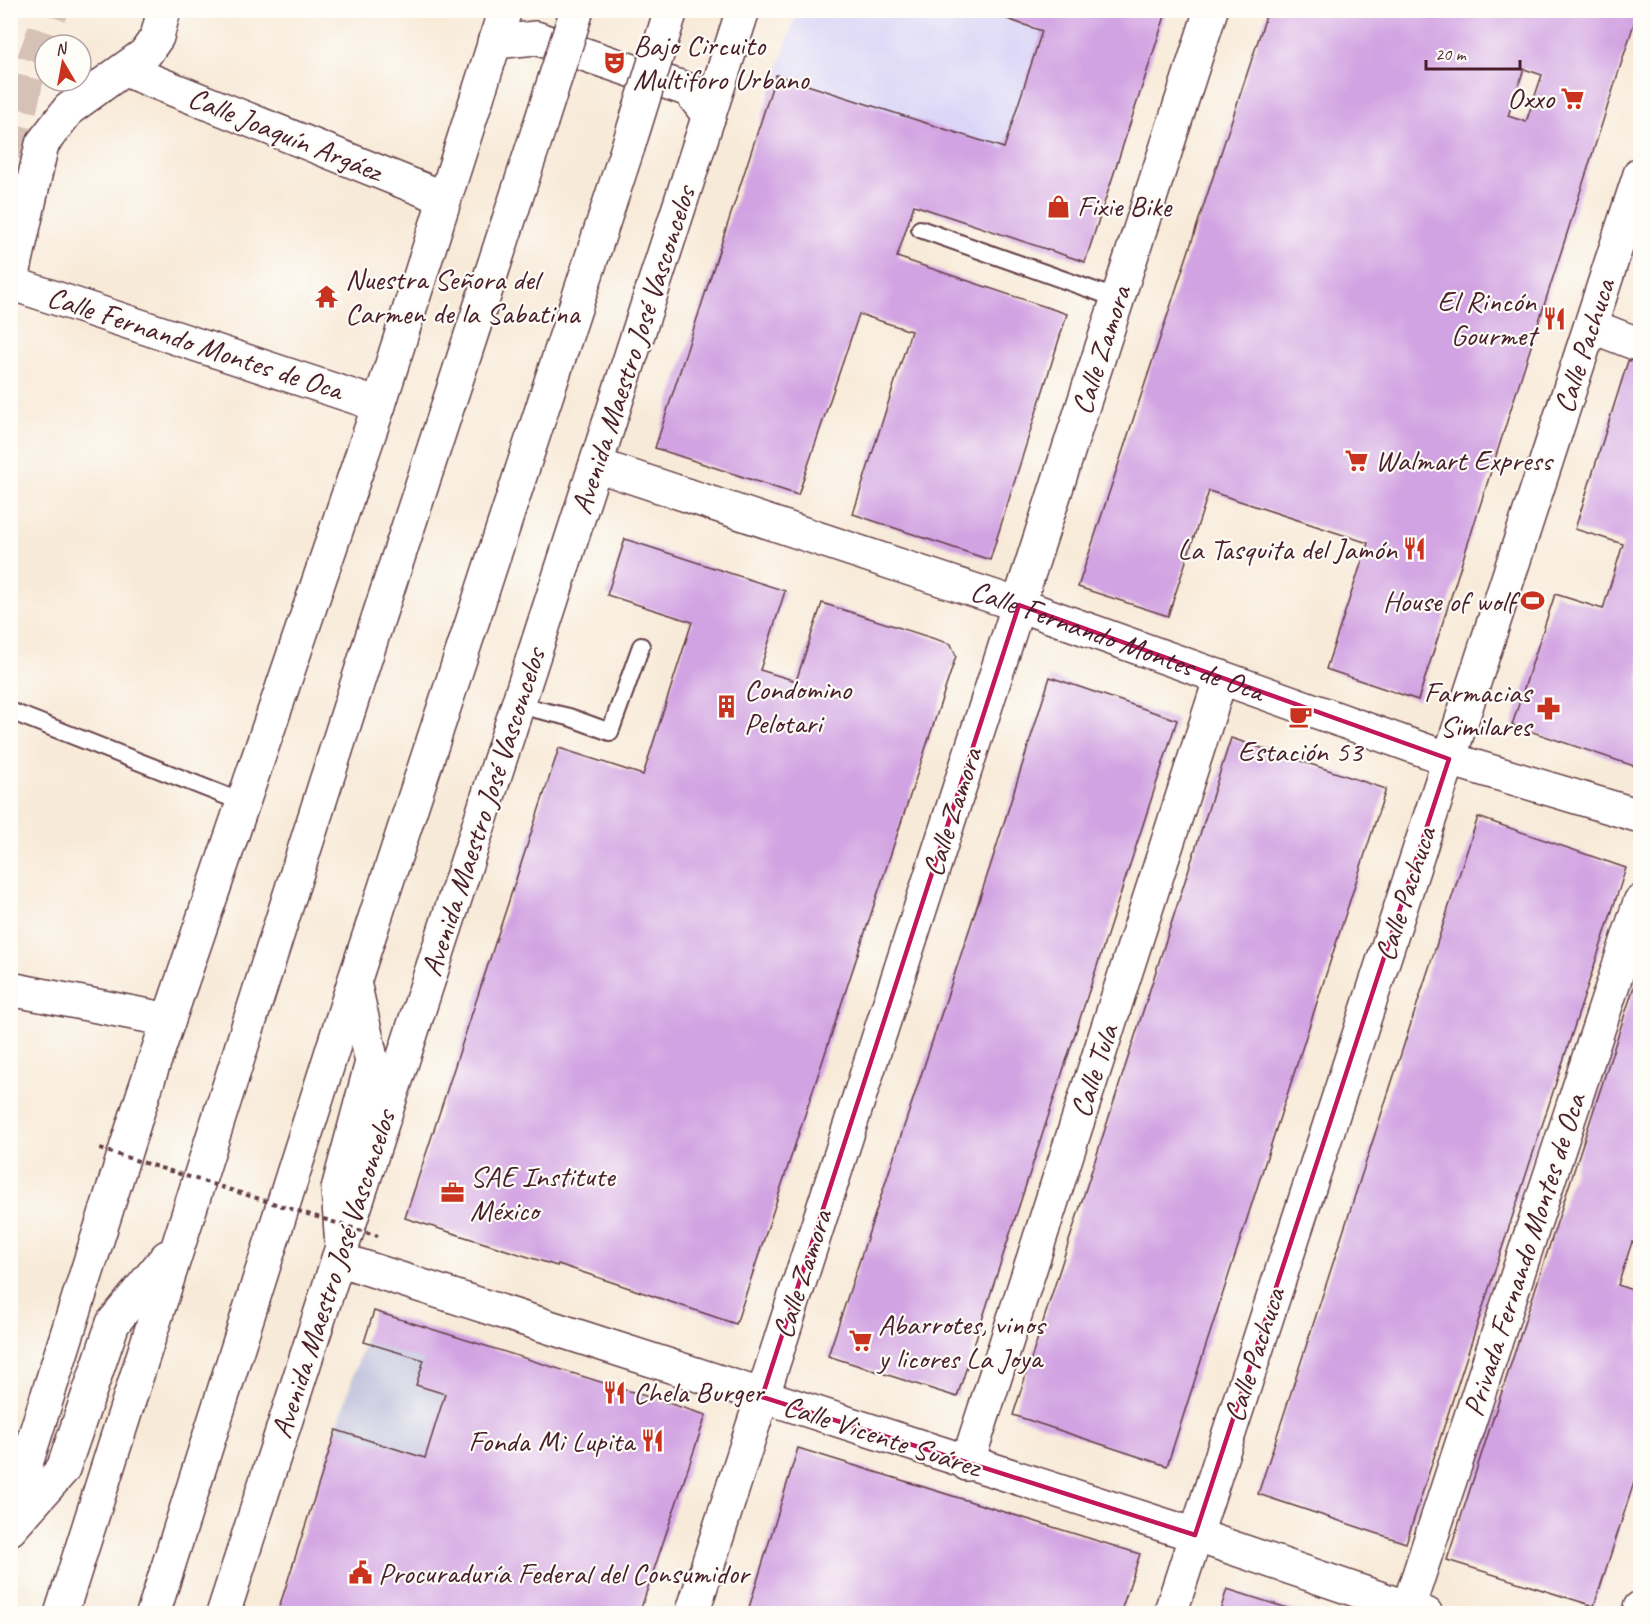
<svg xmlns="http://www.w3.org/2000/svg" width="1651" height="1624" font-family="Caveat,sans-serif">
<rect width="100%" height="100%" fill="#fdfcf7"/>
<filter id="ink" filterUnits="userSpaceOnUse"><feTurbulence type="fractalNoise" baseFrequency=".0167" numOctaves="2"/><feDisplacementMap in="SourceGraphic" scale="12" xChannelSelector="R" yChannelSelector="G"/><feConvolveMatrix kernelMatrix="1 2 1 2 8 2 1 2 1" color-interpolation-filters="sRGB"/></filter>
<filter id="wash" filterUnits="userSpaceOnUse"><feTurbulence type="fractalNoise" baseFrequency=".008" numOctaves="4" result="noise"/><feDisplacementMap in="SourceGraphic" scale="24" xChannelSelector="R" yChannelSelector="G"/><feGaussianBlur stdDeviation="1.35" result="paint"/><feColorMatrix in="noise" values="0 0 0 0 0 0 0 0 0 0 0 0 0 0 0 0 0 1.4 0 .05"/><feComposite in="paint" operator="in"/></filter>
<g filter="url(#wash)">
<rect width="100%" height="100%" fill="#f8ead8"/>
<!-- built -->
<path fill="#dbd6f7" d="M797 11H979L1042 31 1004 148 1110 183 915 205 876 319 804 296 701 463 655 448Z"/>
<!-- industrial -->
<path fill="#c1c2dd" d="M374 1311 463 1339 425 1458 336 1430Z"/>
<g id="blocks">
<!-- building -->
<g fill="#d2a3e2" fill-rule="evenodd">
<path d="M981 10H1167L1085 262 914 205 897 257 1067 314 990 560 853 514 911 331 859 314 798 495 655 448 776 75 1004 148 1042 31Z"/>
<path d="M1268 10 1638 11 1418 700 1326 669 1368 543 1209 491 1168 616 1078 587ZM1524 69 1542 75 1526 122 1508 116Z"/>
<path d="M1634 360 1640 362V768L1512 725 1555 594 1603 609 1623 544 1575 529 1628 361Z"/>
<path d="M625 539 785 591 760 670 796 681 822 603 951 644 956 656 736 1324 558 1264 557 1266 405 1218 559 748 643 775 671 687 692 622 607 595Z"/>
<path d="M1050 677 1177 720 957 1397 828 1356 990 867Z"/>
<path d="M1231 738 1386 789 1167 1466 1013 1415Z"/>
<path d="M1478 817 1626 868 1406 1543 1258 1494Z"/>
<path d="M1640 968V1245L1632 1242 1618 1285 1640 1293V1464L1594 1606 1447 1560Z"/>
<path d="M374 1311 706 1415 639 1614H277L336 1430 425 1458 445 1394 416 1385 424 1360 364 1342Z"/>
<path d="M798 1448 1140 1554 1120 1614H747Z"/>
<path d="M1227 1589 1303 1613V1614H1219Z"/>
</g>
</g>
</g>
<g filter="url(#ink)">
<use href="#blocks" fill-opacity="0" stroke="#643d45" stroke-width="1.5"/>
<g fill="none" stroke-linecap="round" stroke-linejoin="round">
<!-- secondary-tunnel -->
<path stroke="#d5c1b5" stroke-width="33" stroke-dasharray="33 16" stroke-linecap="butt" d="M10 157 28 75 52 10"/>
<defs>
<g id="lane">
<path d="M920 229 1118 299"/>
<path d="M518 705 569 717 610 732 641 646"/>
<path d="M10 711 244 803"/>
</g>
<g id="street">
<path d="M125 70 444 198"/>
<path d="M10 283 379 405"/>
<path d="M1591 326 1640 345"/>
<path id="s1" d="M596 465 1019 605 1449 759 1640 816"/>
<path d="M10 989 169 1020"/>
<path d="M338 1259 1195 1535 1426 1614"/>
<path d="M967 1464 1221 677"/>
<path d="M1408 1608 1640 902"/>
<path d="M692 1614 1211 10"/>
<path d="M1170 1614 1640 174"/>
</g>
<g id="secondary">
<path d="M494 42 536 38 689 90 709 116"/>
<path d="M10 288 42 144 69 109 145 54 157 37 164 10"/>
<path d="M10 1514 144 1092 379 405 505 10"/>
<path d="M223 1614 743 10"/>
<path d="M1639 1614 1640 1608"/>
</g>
<g id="highway">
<path d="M342 1247 338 1189 372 1062 354 982"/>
<path d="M10 1529 63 1469 113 1323 167 1257"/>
<path d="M61 1614 373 634 541 122"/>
<path d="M153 1614 354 982 628 147"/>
</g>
</defs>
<!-- lane casing -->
<use href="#lane" stroke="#643d45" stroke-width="20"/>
<!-- street casing -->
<use href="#street" stroke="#643d45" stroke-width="36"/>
<!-- secondary casing -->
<use href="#secondary" stroke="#643d45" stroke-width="36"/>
<!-- highway casing -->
<use href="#highway" stroke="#643d45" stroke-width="36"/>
<!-- lane -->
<use href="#lane" stroke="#fff" stroke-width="16"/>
<!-- street -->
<use href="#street" stroke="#fff" stroke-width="33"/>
<!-- secondary -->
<use href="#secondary" stroke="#fff" stroke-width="33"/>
<!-- highway -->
<use href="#highway" stroke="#fff" stroke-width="33"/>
<defs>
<g id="highway-bridge">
<path d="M541 122 577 10"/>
<path d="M628 147 671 10"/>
</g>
</defs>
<!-- highway-bridge casing -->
<use href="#highway-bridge" stroke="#643d45" stroke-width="36" stroke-linecap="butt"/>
<!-- path-bridge -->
<path stroke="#643d45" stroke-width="4" stroke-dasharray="4.5 4.5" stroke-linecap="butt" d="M100 1149 378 1236"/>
<!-- highway-bridge -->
<use href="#highway-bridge" stroke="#fff" stroke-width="33"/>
</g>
</g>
<!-- marked area -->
<path fill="none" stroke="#c2185b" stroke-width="4.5" stroke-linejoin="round" d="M1019 605 1449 759 1195 1535 762 1397Z"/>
<!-- icons -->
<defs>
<symbol id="theatre-bare" viewBox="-9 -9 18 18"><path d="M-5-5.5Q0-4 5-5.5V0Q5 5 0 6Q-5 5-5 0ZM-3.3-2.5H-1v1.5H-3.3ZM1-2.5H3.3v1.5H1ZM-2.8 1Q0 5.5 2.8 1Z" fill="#c8321e" stroke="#fdfcf7" stroke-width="2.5" paint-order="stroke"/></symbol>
<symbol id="supermarket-bare" viewBox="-9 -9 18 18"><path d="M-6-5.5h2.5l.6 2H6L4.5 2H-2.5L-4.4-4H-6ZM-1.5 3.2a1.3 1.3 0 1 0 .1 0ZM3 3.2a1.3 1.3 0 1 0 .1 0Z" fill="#c8321e" stroke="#fdfcf7" stroke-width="2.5" paint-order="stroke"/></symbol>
<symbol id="shop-bare" viewBox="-9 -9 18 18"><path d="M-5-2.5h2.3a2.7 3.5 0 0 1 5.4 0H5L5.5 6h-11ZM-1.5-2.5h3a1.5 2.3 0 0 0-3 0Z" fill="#c8321e" stroke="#fdfcf7" stroke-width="2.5" paint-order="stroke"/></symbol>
<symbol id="temple-bare" viewBox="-9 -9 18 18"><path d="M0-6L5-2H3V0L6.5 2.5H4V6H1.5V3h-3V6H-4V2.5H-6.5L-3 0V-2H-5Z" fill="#c8321e" stroke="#fdfcf7" stroke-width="2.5" paint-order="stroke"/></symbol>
<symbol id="restaurant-bare" viewBox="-9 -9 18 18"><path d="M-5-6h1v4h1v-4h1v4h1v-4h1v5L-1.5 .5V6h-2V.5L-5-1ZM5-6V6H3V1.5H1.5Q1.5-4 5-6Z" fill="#c8321e" stroke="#fdfcf7" stroke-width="2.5" paint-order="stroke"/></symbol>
<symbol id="stadium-bare" viewBox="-9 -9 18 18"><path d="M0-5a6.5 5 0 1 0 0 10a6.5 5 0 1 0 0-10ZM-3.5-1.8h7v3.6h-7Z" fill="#c8321e" stroke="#fdfcf7" stroke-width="2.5" paint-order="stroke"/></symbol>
<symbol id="building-bare" viewBox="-9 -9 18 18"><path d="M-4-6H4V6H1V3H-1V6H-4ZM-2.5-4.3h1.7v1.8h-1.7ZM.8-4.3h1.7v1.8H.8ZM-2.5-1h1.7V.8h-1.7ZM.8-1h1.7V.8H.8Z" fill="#c8321e" stroke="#fdfcf7" stroke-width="2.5" paint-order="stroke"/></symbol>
<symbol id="pharmacy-bare" viewBox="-9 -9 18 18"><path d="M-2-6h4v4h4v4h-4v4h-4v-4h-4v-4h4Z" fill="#c8321e" stroke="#fdfcf7" stroke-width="2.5" paint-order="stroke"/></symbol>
<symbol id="cafe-bare" viewBox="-9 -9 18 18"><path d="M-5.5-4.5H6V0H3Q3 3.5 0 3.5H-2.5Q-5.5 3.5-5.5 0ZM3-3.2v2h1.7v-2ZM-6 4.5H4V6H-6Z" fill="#c8321e" stroke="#fdfcf7" stroke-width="2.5" paint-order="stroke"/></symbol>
<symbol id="office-bare" viewBox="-9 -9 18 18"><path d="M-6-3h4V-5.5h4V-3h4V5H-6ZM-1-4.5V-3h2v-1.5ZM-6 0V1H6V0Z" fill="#c8321e" stroke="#fdfcf7" stroke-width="2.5" paint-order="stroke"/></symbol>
<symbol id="civic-bare" viewBox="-9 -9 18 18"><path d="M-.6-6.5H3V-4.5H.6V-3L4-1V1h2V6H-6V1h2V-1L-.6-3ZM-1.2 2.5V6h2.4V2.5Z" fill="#c8321e" stroke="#fdfcf7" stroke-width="2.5" paint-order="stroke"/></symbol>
</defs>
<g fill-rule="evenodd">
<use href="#theatre-bare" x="598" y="46" width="33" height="33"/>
<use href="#supermarket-bare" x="1556" y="82" width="33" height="33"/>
<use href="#shop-bare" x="1042" y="190" width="33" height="33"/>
<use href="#temple-bare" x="310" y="280" width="33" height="33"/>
<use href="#restaurant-bare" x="1538" y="302" width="33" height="33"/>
<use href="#supermarket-bare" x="1340" y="444" width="33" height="33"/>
<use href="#restaurant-bare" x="1398" y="532" width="33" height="33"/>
<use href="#stadium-bare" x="1516" y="584" width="33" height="33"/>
<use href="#building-bare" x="710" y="690" width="33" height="33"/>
<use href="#pharmacy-bare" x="1532" y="692" width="33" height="33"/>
<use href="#cafe-bare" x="1284" y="700" width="33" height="33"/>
<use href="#office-bare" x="436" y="1176" width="33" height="33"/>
<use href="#supermarket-bare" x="844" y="1324" width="33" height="33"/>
<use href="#restaurant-bare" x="598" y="1376" width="33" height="33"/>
<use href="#restaurant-bare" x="636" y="1424" width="33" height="33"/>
<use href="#civic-bare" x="344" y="1556" width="33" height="33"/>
</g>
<g text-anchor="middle" stroke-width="4.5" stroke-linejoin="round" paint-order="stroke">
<!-- poi labels -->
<g font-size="30" fill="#4a1f2b" stroke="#fdfcf7" text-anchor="start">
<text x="633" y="55">Bajo Circuito<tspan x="633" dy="34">Multiforo Urbano</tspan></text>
<text x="1554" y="108" text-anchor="end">Oxxo</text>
<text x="1077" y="216">Fixie Bike</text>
<text x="345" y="289">Nuestra Señora del<tspan x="345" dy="34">Carmen de la Sabatina</tspan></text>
<text x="1536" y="311" text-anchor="end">El Rincón<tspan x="1536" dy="34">Gourmet</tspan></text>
<text x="1375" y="470">Walmart Express</text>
<text x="1397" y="559" text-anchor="end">La Tasquita del Jamón</text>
<text x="1515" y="611" text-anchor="end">House of wolf</text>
<text x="744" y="699">Condomino<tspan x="744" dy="34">Pelotari</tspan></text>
<text x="1531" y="702" text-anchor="end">Farmacias<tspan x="1531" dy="34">Similares</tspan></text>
<text x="1300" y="761" text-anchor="middle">Estación 53</text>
<text x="470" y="1186">SAE Institute<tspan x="470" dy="34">México</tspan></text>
<text x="878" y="1334">Abarrotes, vinos<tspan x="878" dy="34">y licores La Joya</tspan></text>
<text x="633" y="1402">Chela Burger</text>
<text x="634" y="1451" text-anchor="end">Fonda Mi Lupita</text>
<text x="378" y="1583">Procuraduría Federal del Consumidor</text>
</g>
<!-- street labels -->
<g font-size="30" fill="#4a1f2b" stroke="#fdfcf7">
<text transform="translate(285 134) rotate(22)" y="10">Calle Joaquín Argáez</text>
<text transform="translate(195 343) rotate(18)" y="10">Calle Fernando Montes de Oca</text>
<text transform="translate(1584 346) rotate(-72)" y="10">Calle Pachuca</text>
<text transform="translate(633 350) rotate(-72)" y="10">Avenida Maestro José Vasconcelos</text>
<text transform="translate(1101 350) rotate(-72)" y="10">Calle Zamora</text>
<text dy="10" stroke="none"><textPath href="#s1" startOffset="550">Calle Fernando Montes de Oca</textPath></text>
<text transform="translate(483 812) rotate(-72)" y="10">Avenida Maestro José Vasconcelos</text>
<text transform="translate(952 812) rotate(-72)" y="10">Calle Zamora</text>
<text transform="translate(1405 894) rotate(-72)" y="10">Calle Pachuca</text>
<text transform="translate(1094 1071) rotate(-72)" y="10">Calle Tula</text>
<text transform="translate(1524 1255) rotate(-72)" y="10">Privada Fernando Montes de Oca</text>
<text transform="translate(333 1274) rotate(-72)" y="10">Avenida Maestro José Vasconcelos</text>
<text transform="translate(802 1274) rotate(-72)" y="10">Calle Zamora</text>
<text transform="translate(1254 1355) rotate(-72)" y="10">Calle Pachuca</text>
<text transform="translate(882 1436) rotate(18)" y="10">Calle Vicente Suárez</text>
</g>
</g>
<!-- margin -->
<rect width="1651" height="1624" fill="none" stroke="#fdfcf7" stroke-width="36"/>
<!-- north arrow -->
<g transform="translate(63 63) rotate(350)"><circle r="28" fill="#fdfcf7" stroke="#b5a4a5" stroke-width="1.5"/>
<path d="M0-4.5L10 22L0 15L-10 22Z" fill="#c8321e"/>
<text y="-9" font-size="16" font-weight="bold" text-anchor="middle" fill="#4a1f2b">N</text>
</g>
<!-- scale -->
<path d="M1426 60v9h94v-9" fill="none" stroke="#4a1f2b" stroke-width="3"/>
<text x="1435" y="60" font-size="18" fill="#4a1f2b" stroke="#fdfcf7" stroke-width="4.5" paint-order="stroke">20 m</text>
</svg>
